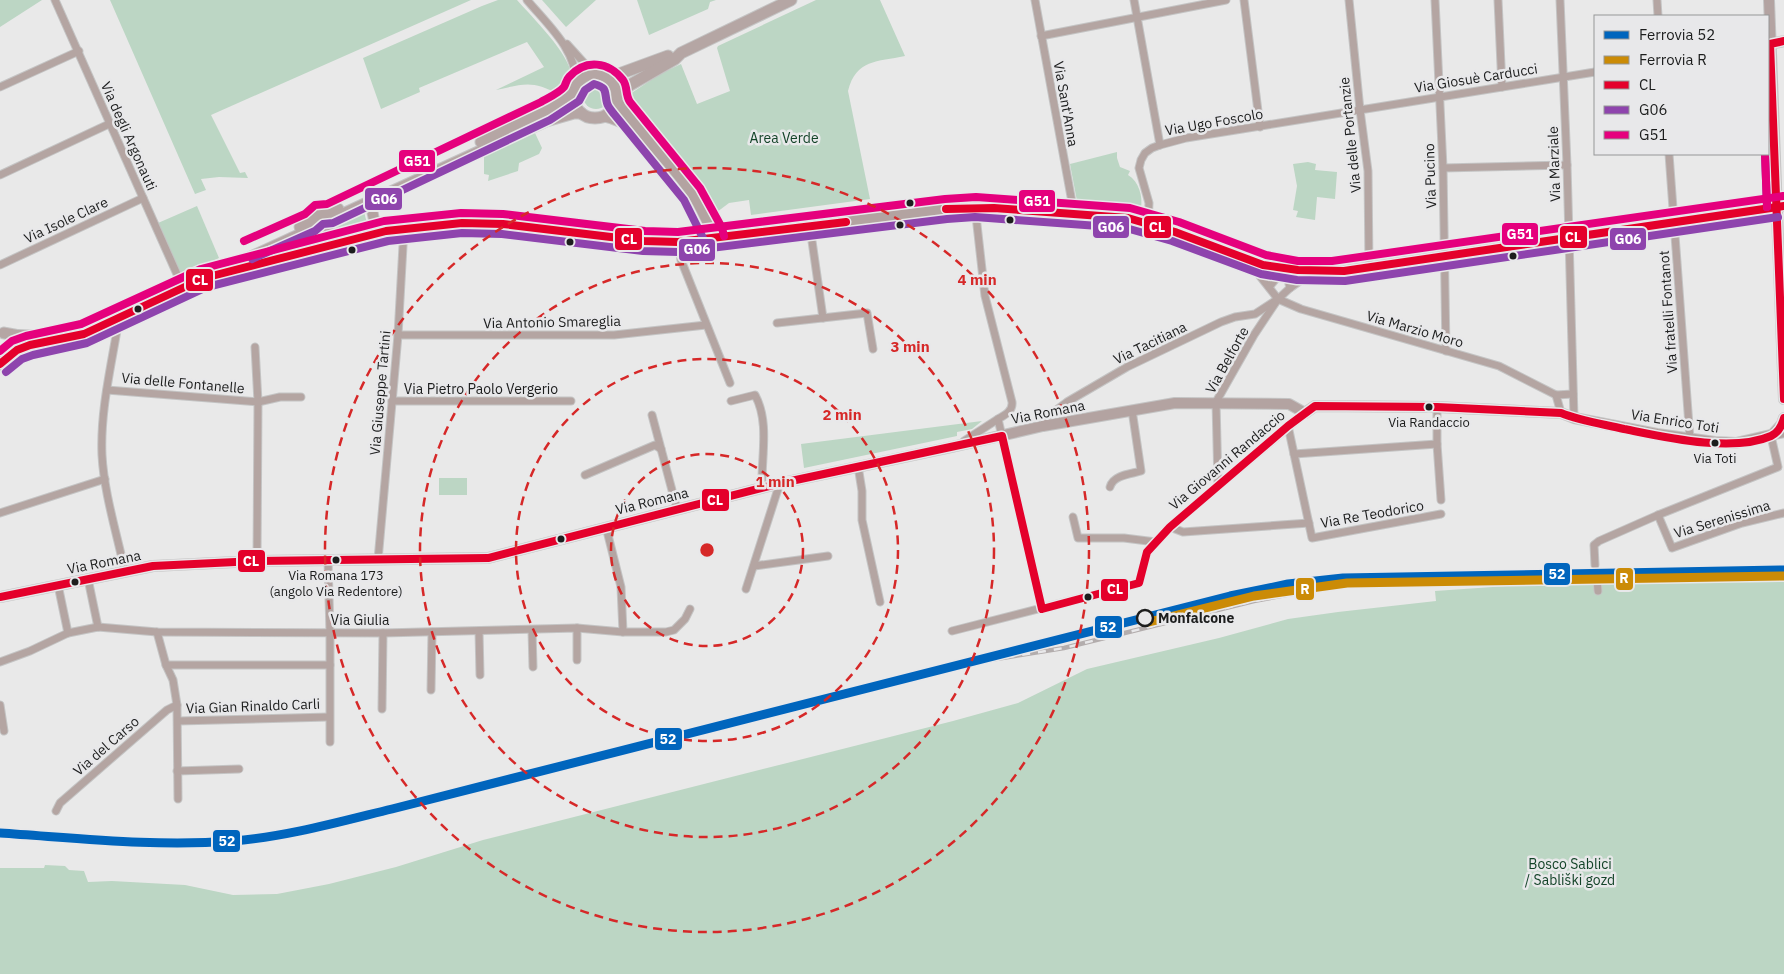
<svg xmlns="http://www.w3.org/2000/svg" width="1784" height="974" font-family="'IBM Plex Sans',sans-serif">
<rect width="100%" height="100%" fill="#e9e9e9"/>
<!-- green -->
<g fill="#bcd6c4">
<path d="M0 0H42L0 27Z"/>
<path d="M110 0H471L211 115 240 173 245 172 248 178 219 177 201 179 206 190 195 194Z"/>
<path d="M498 0H517C531 16 572 56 571 76 571 84 564 90 559 95 533 80 524 84 496 90L544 67 527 42 419 88 420 92 381 109 363 58 482 6Z"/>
<path d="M542 0H596L566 27Z"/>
<path d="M637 0H716L710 2 708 9 649 35Z"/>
<path d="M816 0H880L905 56C877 62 856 59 848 91L870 199 751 215 749 200 729 203 713 215 707 206 711 205 633 107 630 100V94L660 74 681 64 697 104 730 91 717 48 718 46Z"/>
<circle cx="596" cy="96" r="13"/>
<path d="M535 133 542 148 539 154 519 163 518 171 488 181 489 175 484 174V155Z"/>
<path d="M1117 152V158L1120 167 1130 171 1128 175C1139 181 1143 197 1141 208L1082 206 1077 201 1070 164Z"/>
<path d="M1308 162 1316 164 1315 170 1337 172 1335 199 1317 197 1315 220 1296 217 1298 211 1293 210 1297 186 1293 164Z"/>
<path d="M197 206 219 258 180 277 158 223Z"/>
<path d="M364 212 367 223 372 228 337 238 334 236 331 228 335 225Z"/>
<path d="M324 232 328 241 278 254 277 253 316 233Z"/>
<path d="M982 421 972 429 957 432V436L804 468 801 444Z"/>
<rect x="439" y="478" width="28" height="17"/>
<path d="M1784 578V974H0V868H44L45 865 65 866 69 870 84 871 88 882 112 881 185 885 233 895 277 894 329 884 396 867 483 840 953 721 1018 703 1087 669 1219 638 1288 619 1338 612 1436 601 1435 591 1507 586H1561L1593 579Z"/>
</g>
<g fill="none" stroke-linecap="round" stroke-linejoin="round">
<!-- street-tunnel -->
<path stroke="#cacaca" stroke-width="7" stroke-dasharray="7 3.5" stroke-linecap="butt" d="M1595 565 1597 579"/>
<defs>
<g id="street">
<path d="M55 0 180 281"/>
<path d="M527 0C548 25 577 50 576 84"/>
<path d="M1035 0 1074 213"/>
<path d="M1134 0 1160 145"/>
<path d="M1244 0 1260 127"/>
<path d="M1349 0 1360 110 1368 171 1369 267"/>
<path d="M1435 0 1443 168 1446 351"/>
<path d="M1498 0 1502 87"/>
<path d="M1560 0 1567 165 1574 418"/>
<path d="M1657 0 1658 16"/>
<path d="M1041 36 1226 0"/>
<path d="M567 44 594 74"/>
<path d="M0 87 79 51"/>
<path d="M601 117C615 120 627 126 639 133"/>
<path d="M1669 154 1690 439"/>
<path d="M1443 168 1567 165"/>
<path d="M0 175 109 124"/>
<path d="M975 207 985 296 1012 402C1013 411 1005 415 998 419L1042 609"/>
<path d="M1148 222 1149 203 1139 168 1141 160 1145 153 1152 148 1160 145 1186 138 1595 72"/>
<path d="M810 227 823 318"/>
<path d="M678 242 681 260 730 383"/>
<path d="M1248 261 1278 299 1301 309 1499 366 1556 395 1561 413"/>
<path d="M0 265 143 198"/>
<path d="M1285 268 1290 288"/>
<path d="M1269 287 1285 268"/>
<path d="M119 318C112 363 100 410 102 455 104 493 117 534 125 572"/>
<path d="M777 323 867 313 873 349"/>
<path d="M398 335H614L706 325"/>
<path d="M255 347 258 402 257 561"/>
<path d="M107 390 258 402 280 397H301"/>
<path d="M1556 395 1573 394"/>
<path d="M392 401H571"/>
<path d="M731 401 755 395C770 422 761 458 762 487"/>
<path d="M1437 407V444L1441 500"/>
<path d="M652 415 677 509"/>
<path d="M1043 426 1047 417 1067 402 1127 367 1221 322 1235 317 1255 314 1278 299"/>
<path d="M1288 426 1312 538 1441 514"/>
<path d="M964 441 998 419"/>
<path d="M1294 454 1437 444"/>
<path d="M858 466 862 491V520L880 602"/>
<path d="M585 475 655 445 661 449"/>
<path d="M1218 484 1216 402 1254 335 1278 299 1290 288 1314 271"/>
<path d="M1110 487C1113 475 1131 474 1141 471L1132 410"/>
<path d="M0 513 105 479"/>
<path d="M1658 515 1672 548 1742 523 1784 513"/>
<path d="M1073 517 1078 538H1124L1156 542"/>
<path d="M606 527 621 587 623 632"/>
<path d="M1170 527 1183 532 1309 523"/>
<path d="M328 560 330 633V742"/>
<path d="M378 560 398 335 404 228"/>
<path d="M1595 565 1594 545 1599 541 1658 515 1778 467 1771 436"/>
<path d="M754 566 828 556"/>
<path d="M88 579 98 627"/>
<path d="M1597 579 1598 591"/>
<path d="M58 585 68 633"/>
<path d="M746 589 778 489 777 484"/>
<path d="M577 628V660"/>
<path d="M532 630 533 667"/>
<path d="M479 631 480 675"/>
<path d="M952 631 1139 583 1147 552 1170 527 1305 413"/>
<path d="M157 632 166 665 173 680 177 705 178 799"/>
<path d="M0 662 30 651 68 633 98 627 157 632 383 633 577 628 623 632H666L674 630 685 619 690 609"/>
<path d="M166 665H330"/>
<path d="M431 690 432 632"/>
<path d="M0 705 4 731"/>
<path d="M382 709 383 633"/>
<path d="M178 721 329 717"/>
<path d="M177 771 239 769"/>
<path d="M56 811 60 803 167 710 177 705"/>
</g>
<g id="secondary">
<path d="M1769 0 1784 399"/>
<path d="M1770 44 1784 41"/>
<path d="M617 101C639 134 670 161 693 195 701 207 706 220 713 233L714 238"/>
<path d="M376 199C369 212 373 224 386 231"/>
<path d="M328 225 329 235 337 243"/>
<path d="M224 273 386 231 462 223 503 224 644 241 678 242 946 209 994 208 1128 218 1148 222 1253 262C1283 270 1313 272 1344 271L1784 206"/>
<path d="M1772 435 1782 424 1784 418"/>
<path d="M0 597 153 566 257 561 488 558 777 484 952 447 1043 426 1175 403 1289 404 1305 413 1315 406 1437 407 1561 413 1574 418 1657 434 1715 442 1736 443 1784 432"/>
</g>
<g id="primary">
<circle cx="595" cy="96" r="22"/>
<path d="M608 78 668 56"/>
<path d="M617 96 630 85 675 59 681 53 791 0"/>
<path d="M481 142 546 111 573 93"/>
<path d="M300 227 311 222 319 214H327L338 209"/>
<path d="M4 333C44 343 79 327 115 312"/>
<path d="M0 364 17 350 30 345 54 341 84 334 314 228H323L330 220 546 121 574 113H581"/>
</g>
</defs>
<!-- street casing -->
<use href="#street" stroke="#c4c4c4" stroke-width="9"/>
<!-- secondary casing -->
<use href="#secondary" stroke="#c4c4c4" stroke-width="12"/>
<!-- primary casing -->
<use href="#primary" stroke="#c4c4c4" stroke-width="13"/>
<!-- street -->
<use href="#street" stroke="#b4a5a2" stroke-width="7"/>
<!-- secondary -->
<use href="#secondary" stroke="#b3a3a1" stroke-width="10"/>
<!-- primary -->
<use href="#primary" stroke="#b5a6a4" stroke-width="11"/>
<defs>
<path id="rail" d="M959 665 1064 648 1254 601 1318 589 1362 585 1529 581 1592 573"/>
</defs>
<!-- rail casing -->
<use href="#rail" stroke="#b3adad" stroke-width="4.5"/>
<!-- rail -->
<use href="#rail" stroke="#e8e8ea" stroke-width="2.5" stroke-dasharray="8" stroke-linecap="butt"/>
<defs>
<g id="bus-1">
<path d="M1784 41 1770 44 1784 399"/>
<path d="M946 209 994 208 1128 218 1175 232 1263 265 1298 270 1344 271 1784 206"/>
<path d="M0 364 17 350 30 345 84 334 204 278 386 231 462 223 503 224 644 241 678 242 846 222"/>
<path d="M0 597 153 566 257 561 488 558 777 484 1002 436 1042 609 1139 583 1147 552 1170 527 1288 426 1315 406 1437 407 1561 413C1581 421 1603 424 1624 429 1664 437 1732 453 1771 436 1778 433 1782 425 1784 418"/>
</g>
<g id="bus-2">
<path d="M1765 154 1767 207"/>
<path d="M252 259 315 231 323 224 333 223 550 120 579 101 585 90 594 84C608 88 604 91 607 103 608 107 611 110 614 114L684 200 704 240"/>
<path d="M6 372 22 359 33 355 87 343 207 287 388 241 462 233 502 234 643 251 678 252 947 219 975 217 1126 228 1172 241 1261 274 1297 280 1345 281 1778 217"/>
</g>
<g id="bus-3">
<path d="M1765 154 1767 207"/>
<path d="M244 241 305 214 315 205 327 204 541 102C548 98 559 93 564 87 566 84 566 80 569 77 586 58 609 62 623 80 628 87 625 95 630 102L700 188 722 228 724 236"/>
<path d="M0 351 12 341 26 336 81 324 201 269 384 221 461 213 503 214 645 231 678 232 945 199 976 197 1130 208 1179 222 1266 255 1298 261H1332L1783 196"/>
</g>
</defs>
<!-- bus-1 casing -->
<use href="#bus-1" stroke="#e8e8ea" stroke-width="11"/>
<!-- bus-2 casing -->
<use href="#bus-2" stroke="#e8e8ea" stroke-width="11"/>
<!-- bus-3 casing -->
<use href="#bus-3" stroke="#e8e8ea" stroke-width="11"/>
<!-- bus-1 -->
<use href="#bus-1" stroke="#e4002b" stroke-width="8"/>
<!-- bus-2 -->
<use href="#bus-2" stroke="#8e44ad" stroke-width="8"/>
<!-- bus-3 -->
<use href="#bus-3" stroke="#e5007d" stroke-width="8"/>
<defs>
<path id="rail-1" d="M0 833C77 838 155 847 232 841 286 837 339 822 392 809L1230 596 1288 584 1343 578 1784 570"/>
<path id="rail-2" d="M1149 622 1254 596 1347 583 1784 576"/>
</defs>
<!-- rail-1 casing -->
<use href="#rail-1" stroke="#e8e8ea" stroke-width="12"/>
<!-- rail-2 casing -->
<use href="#rail-2" stroke="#e8e8ea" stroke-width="12"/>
<!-- rail-1 -->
<use href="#rail-1" stroke="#0065bd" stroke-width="9"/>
<!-- rail-2 -->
<use href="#rail-2" stroke="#cb8b06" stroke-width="9"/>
</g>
<!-- distance rings -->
<g fill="none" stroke="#d62828" stroke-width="2.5" stroke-dasharray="9 6">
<circle cx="707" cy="550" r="96"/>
<circle cx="707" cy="550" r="191"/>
<circle cx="707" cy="550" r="287"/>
<circle cx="707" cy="550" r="382"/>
</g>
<!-- markers -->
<g fill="#1c1d1d" stroke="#e8e8ea" stroke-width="2">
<circle cx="910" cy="203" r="4.5"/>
<circle cx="1010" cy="220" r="4.5"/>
<circle cx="900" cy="225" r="4.5"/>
<circle cx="570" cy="242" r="4.5"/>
<circle cx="352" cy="250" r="4.5"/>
<circle cx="1513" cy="256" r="4.5"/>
<circle cx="138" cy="309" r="4.5"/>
<circle cx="1429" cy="407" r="4.5"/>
<circle cx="1715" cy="443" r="4.5"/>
<circle cx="561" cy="539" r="4.5"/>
<circle cx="336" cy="560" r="4.5"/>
<circle cx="75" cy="582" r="4.5"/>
<circle cx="1088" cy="597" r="4.5"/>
</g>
<circle fill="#e8e8ea" stroke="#1c1d1d" stroke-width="2.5" cx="1145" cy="618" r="8"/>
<g text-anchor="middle" stroke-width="5" stroke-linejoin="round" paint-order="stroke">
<!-- bus labels -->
<g font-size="13" fill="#1c1d1d" stroke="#e8e8ea">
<text x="1429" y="427">Via Randaccio</text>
<text x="1715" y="463">Via Toti</text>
<text x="336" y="580">Via Romana 173<tspan x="336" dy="16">(angolo Via Redentore)</tspan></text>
</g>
<!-- street labels -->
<g font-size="14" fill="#1c1d1d" stroke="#e8e8ea">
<text transform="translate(1476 78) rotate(-9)" y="5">Via Giosuè Carducci</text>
<text transform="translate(1066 104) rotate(80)" y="5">Via Sant'Anna</text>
<text transform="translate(1214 122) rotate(-10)" y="5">Via Ugo Foscolo</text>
<text transform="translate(1350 135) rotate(-96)" y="5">Via delle Portanzie</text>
<text transform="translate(129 136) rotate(66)" y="5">Via degli Argonauti</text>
<text transform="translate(1554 164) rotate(-92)" y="5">Via Marziale</text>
<text transform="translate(1430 176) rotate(-92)" y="5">Via Pucino</text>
<text transform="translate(66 220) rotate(-25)" y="5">Via Isole Clare</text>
<text transform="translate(1668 312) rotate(-94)" y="5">Via fratelli Fontanot</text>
<text transform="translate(552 322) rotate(-1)" y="5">Via Antonio Smareglia</text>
<text transform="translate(1415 329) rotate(16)" y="5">Via Marzio Moro</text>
<text transform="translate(1150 343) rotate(-26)" y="5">Via Tacitiana</text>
<text transform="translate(1227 360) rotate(-61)" y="5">Via Belforte</text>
<text transform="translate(183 383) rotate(5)" y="5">Via delle Fontanelle</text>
<text x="481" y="394">Via Pietro Paolo Vergerio</text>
<text transform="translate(380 393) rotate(-85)" y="5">Via Giuseppe Tartini</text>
<text transform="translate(1048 412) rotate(-11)" y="5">Via Romana</text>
<text transform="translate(1675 421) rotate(9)" y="5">Via Enrico Toti</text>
<text transform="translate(1227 460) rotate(-40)" y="5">Via Giovanni Randaccio</text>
<text transform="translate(652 501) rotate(-14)" y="5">Via Romana</text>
<text transform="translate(1372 514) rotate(-10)" y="5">Via Re Teodorico</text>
<text transform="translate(1722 519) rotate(-17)" y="5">Via Serenissima</text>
<text transform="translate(104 562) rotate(-11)" y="5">Via Romana</text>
<text x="360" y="625">Via Giulia</text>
<text transform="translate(253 706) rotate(-2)" y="5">Via Gian Rinaldo Carli</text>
<text transform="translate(106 746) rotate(-41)" y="5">Via del Carso</text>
</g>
<!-- park labels -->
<g font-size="14" fill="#134328" stroke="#e8e8ea">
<text x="784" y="143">Area Verde</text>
<text x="1570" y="869">Bosco Sablici<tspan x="1570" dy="16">/ Sabliški gozd</tspan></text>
</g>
<!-- stop labels -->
<g font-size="14" font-weight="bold" fill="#1c1d1d" stroke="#e8e8ea" text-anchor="start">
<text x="1158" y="623">Monfalcone</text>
</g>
</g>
<circle cx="707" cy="550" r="8" fill="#d62828" stroke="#e8e8ea" stroke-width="2.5"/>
<g font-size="15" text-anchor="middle" font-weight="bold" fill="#d62828" stroke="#e8e8ea" stroke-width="5" stroke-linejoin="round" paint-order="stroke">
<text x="977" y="285">4 min</text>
<text x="910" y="352">3 min</text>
<text x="842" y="420">2 min</text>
<text x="775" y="487">1 min</text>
</g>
<g stroke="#e8e8ea" stroke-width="2">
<rect x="398" y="149" width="38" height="24" rx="5" fill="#e5007d"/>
<rect x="364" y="187" width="39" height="24" rx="5" fill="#8e44ad"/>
<rect x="1018" y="189" width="38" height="24" rx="5" fill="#e5007d"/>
<rect x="1143" y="215" width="29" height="24" rx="5" fill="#e4002b"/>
<rect x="1092" y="215" width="38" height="24" rx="5" fill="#8e44ad"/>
<rect x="1501" y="222" width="38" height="24" rx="5" fill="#e5007d"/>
<rect x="1559" y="225" width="29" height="24" rx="5" fill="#e4002b"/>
<rect x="614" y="227" width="29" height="24" rx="5" fill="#e4002b"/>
<rect x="1609" y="227" width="38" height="24" rx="5" fill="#8e44ad"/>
<rect x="678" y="238" width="38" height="24" rx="5" fill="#8e44ad"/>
<rect x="185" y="268" width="29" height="24" rx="5" fill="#e4002b"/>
<rect x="701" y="488" width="29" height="24" rx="5" fill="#e4002b"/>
<rect x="237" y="549" width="29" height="24" rx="5" fill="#e4002b"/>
<rect x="1543" y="562" width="28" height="24" rx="5" fill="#0065bd"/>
<rect x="1615" y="567" width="19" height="24" rx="5" fill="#cb8b06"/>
<rect x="1295" y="577" width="20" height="24" rx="5" fill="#cb8b06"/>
<rect x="1100" y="578" width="29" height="24" rx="5" fill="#e4002b"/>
<rect x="1094" y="615" width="29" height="24" rx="5" fill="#0065bd"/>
<rect x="654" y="727" width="29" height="24" rx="5" fill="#0065bd"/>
<rect x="212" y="829" width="29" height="24" rx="5" fill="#0065bd"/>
</g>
<g font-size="14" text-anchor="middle" font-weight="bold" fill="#fff">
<text x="417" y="166">G51</text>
<text x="384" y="204">G06</text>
<text x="1037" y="206">G51</text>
<text x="1157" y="232">CL</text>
<text x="1111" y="232">G06</text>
<text x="1520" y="239">G51</text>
<text x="1573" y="242">CL</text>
<text x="629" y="244">CL</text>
<text x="1628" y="244">G06</text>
<text x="697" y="254">G06</text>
<text x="200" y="285">CL</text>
<text x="715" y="505">CL</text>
<text x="251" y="566">CL</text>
<text x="1557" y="579">52</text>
<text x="1624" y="583">R</text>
<text x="1305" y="594">R</text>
<text x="1115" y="594">CL</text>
<text x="1108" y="632">52</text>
<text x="668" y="744">52</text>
<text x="227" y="846">52</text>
</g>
<!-- legend -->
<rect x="1594" y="15" width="175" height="140" fill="#e8e8ea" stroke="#969798"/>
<rect x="1604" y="31" width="25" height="8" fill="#0065bd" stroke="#969798"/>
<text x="1639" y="40" font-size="15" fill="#1c1d1d">Ferrovia 52</text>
<rect x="1604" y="56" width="25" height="8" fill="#cb8b06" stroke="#969798"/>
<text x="1639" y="65" font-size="15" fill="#1c1d1d">Ferrovia R</text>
<rect x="1604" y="81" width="25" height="8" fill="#e4002b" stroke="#969798"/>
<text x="1639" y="90" font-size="15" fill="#1c1d1d">CL</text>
<rect x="1604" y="106" width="25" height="8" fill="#8e44ad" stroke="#969798"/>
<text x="1639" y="115" font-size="15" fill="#1c1d1d">G06</text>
<rect x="1604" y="131" width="25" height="8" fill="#e5007d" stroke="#969798"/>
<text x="1639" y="140" font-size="15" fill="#1c1d1d">G51</text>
</svg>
